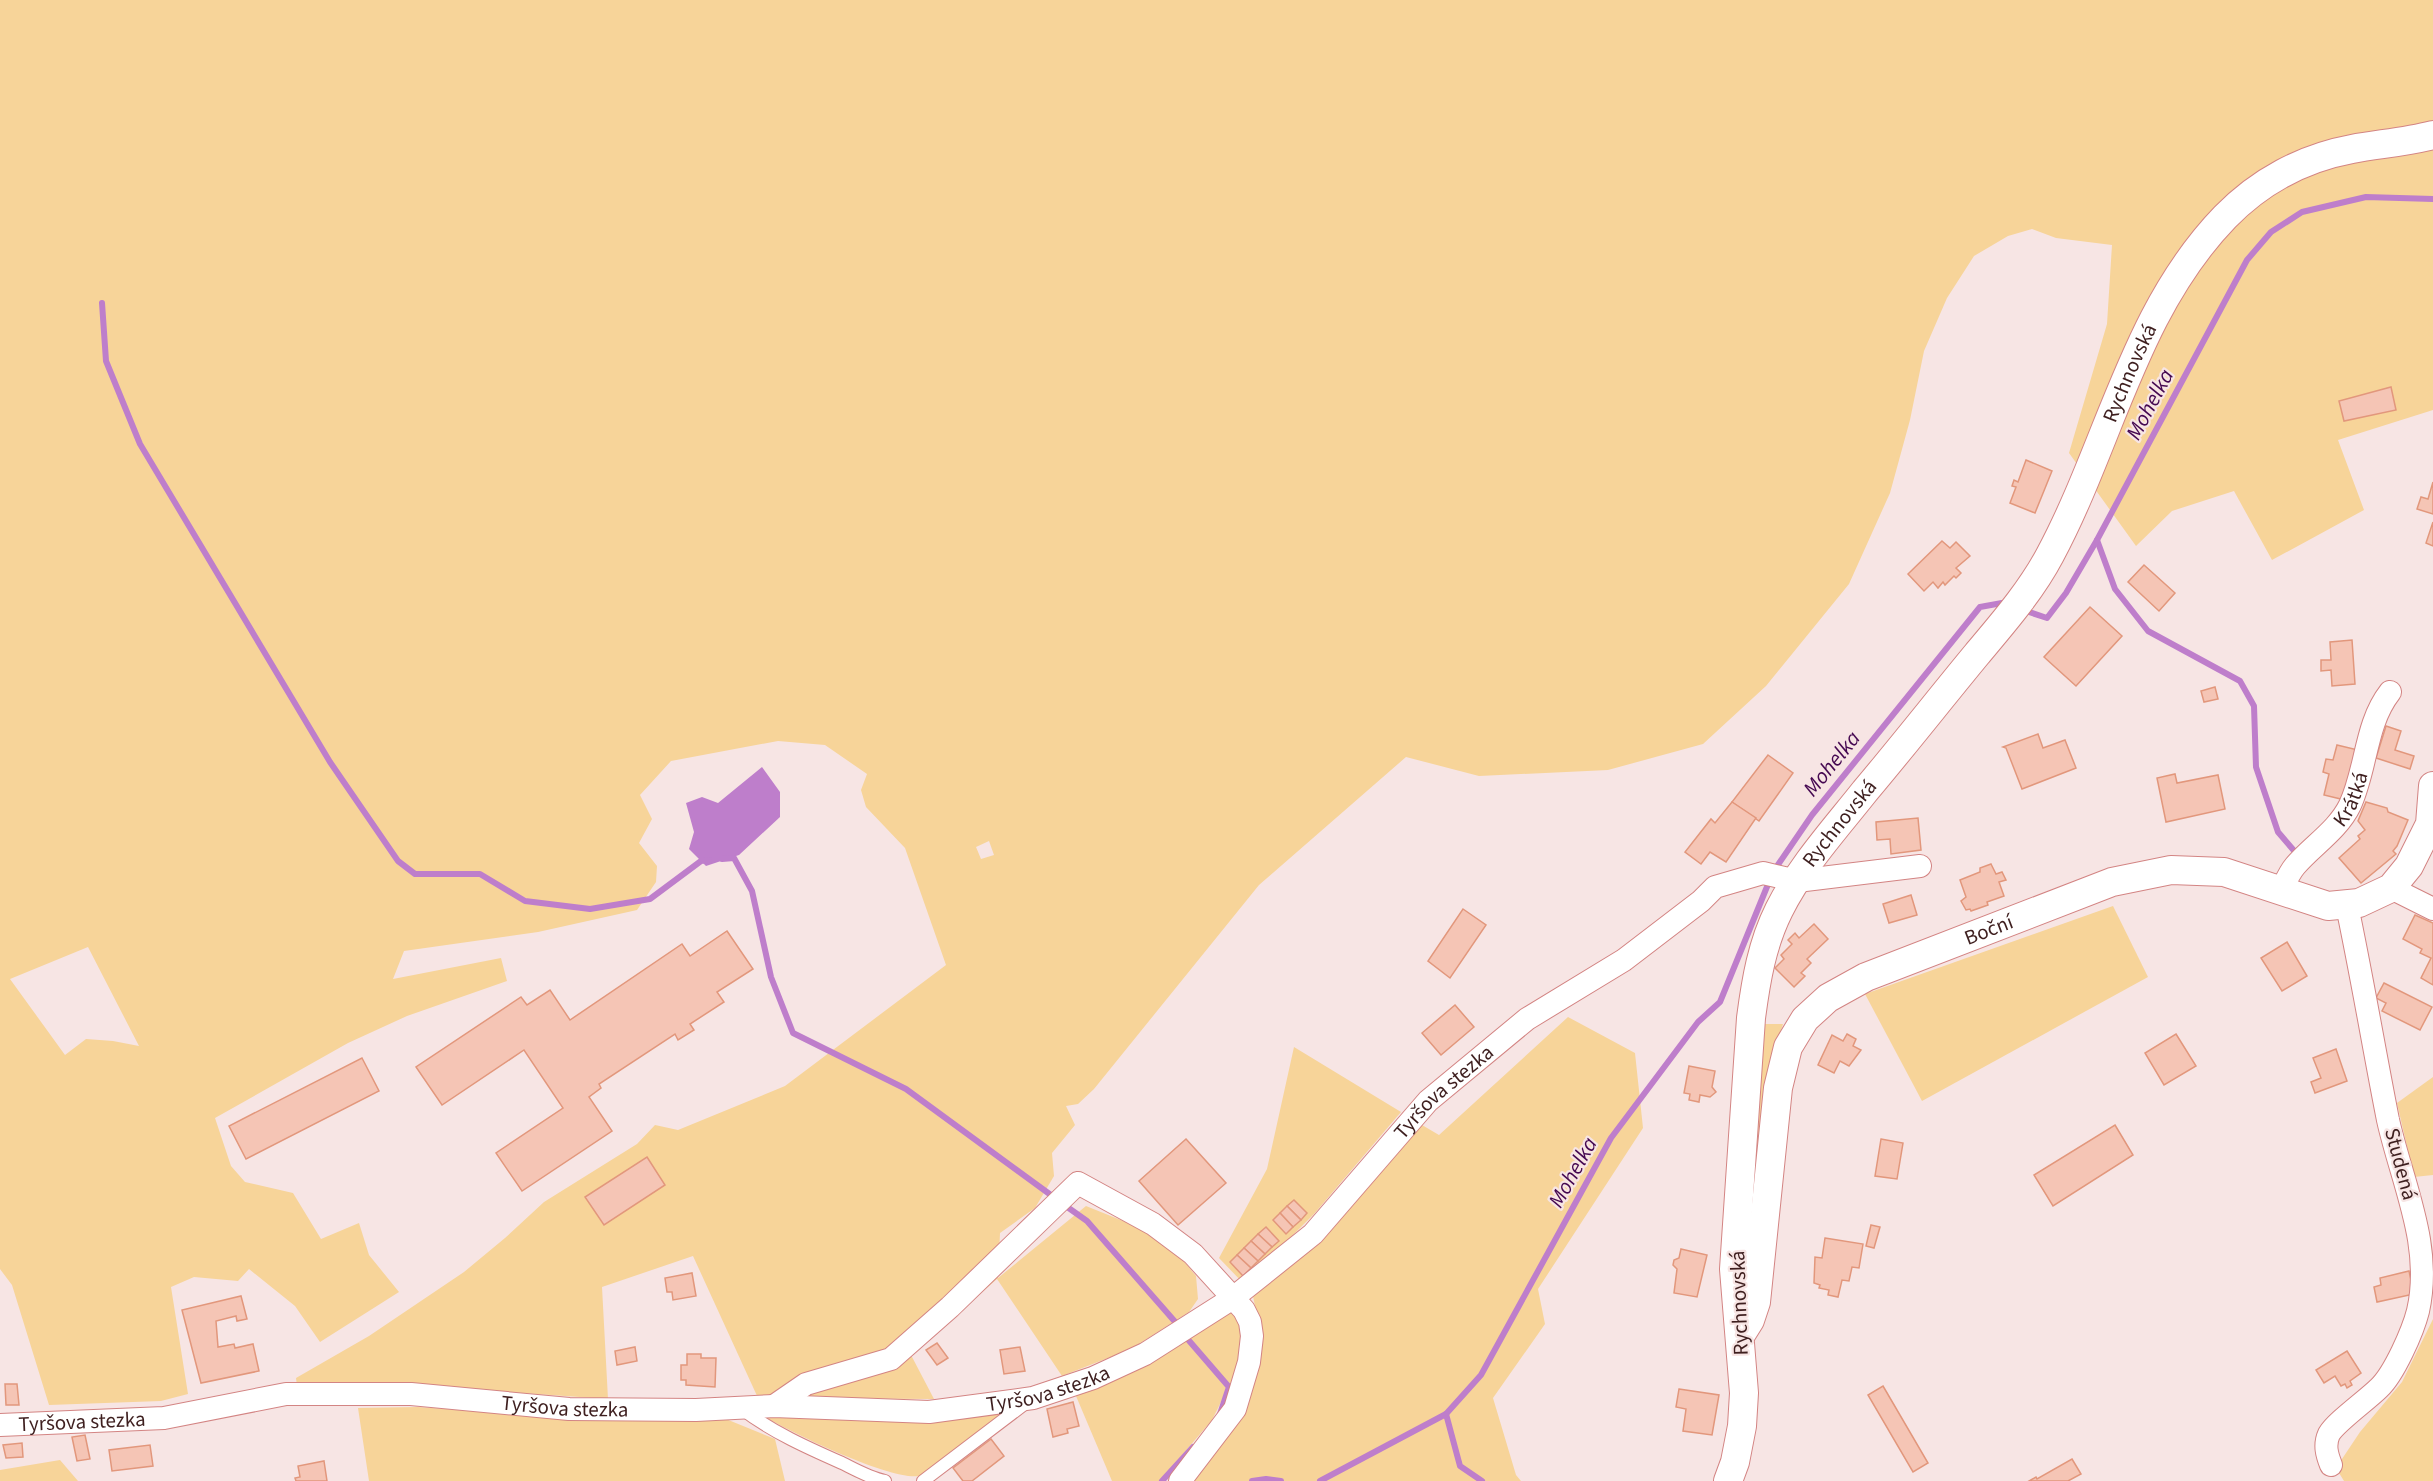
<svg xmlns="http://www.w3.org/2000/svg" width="2433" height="1481" font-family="'Source Sans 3',sans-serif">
<rect width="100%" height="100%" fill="#f7e5e4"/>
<!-- green -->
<g fill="#f7d499" fill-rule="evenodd">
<path d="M0 0H2433V410L2338 440 2364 510 2272 560 2234 491 2172 511 2136 546 2069 453 2107 324 2112 245 2056 238 2032 229 2008 236 1974 256 1947 298 1924 351 1910 420 1890 493 1849 584 1766 686 1703 744 1608 770 1479 776 1406 757 1259 885 1094 1089 1078 1104 1066 1106 1075 1125 1052 1153 1054 1176 1035 1208 1000 1233 998 1278 1086 1206 1153 1233 1183 1260 1196 1276 1198 1299 1189 1312 1131 1349 1062 1376 997 1279 911 1355 934 1399 758 1398 693 1256 602 1287 608 1399 367 1382 297 1386 296 1378 369 1336 464 1272 505 1238 544 1202 637 1144 655 1125 678 1130 785 1086 946 965 905 848 866 807 861 790 867 774 825 745 778 741 671 761 640 795 652 819 639 843 657 866 656 882 637 910 538 932 404 951 393 979 501 958 507 981 407 1016 348 1043 215 1118 231 1166 245 1182 293 1193 321 1239 359 1223 369 1255 399 1292 320 1342 295 1306 249 1269 238 1281 194 1277 171 1287 188 1394 161 1401 49 1405 12 1285 0 1269ZM989 841 994 855 981 859 976 847ZM88 947 139 1046 113 1041 86 1039 65 1055 10 979Z"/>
<path d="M2113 906 2148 977 1922 1101 1865 994Z"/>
<path d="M1568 1017 1635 1053 1643 1128 1538 1289 1545 1324 1493 1398 1516 1475 1521 1481H1191L1232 1431 1259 1326 1253 1296 1314 1245 1422 1125 1439 1135Z"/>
<path d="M1761 1024H1783L1774 1052 1750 1277Z"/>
<path d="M1294 1047 1401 1112 1314 1214 1244 1284 1219 1258 1267 1169Z"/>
<path d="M2433 1077V1175L2414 1177 2397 1103Z"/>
<path d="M1229 1308 1233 1311 1244 1333 1237 1370 1212 1420 1160 1481H1112L1076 1396 1179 1346Z"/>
<path d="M2433 1319V1481H2344L2336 1468 2360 1432 2402 1382Z"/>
<path d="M418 1407 562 1417H721L775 1439 785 1481H369L358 1408Z"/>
<path d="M1007 1409C984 1427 962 1446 938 1463 933 1467 926 1473 920 1476 890 1481 788 1431 760 1414Z"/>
<path d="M60 1460 78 1481H0V1470Z"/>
</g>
<!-- water -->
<path fill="#be7ecb" d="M762 767 780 792V817L739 855 706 866 689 849 694 832 686 803 702 797 718 803Z"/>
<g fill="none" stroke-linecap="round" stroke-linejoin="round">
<!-- stream -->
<g stroke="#be7ecb" stroke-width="6">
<path d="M102 303 106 361 140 444 330 762 398 861 415 874H480L525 901 590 909 650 899 701 861 709 860"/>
<path d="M2097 540 2115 589 2148 631 2240 681 2254 706 2256 767 2278 832 2296 853"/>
<path d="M2023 610 2047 618 2066 593 2097 540 2247 260 2271 232 2302 212 2366 197 2433 199"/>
<path d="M722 859 734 858 752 891 771 977 793 1033 906 1089 1055 1198"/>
<path d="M1063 1204 1087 1221 1177 1324"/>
<path d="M1185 1336 1229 1387 1220 1414"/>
<path d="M1446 1414 1460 1466 1482 1481"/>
<path d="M1162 1481 1193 1447"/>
<path d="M1252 1481 1266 1479 1281 1481"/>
<path d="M1320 1481 1446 1414 1481 1375 1611 1138 1698 1022 1720 1002 1773 872 1812 815 1980 607 2002 603 2008 605"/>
</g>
</g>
<!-- building -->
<g fill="#f5c5b5" stroke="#e2977c" stroke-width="1.5">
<path d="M2391 387 2396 410 2344 421 2339 401Z"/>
<path d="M2026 460 2052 471 2035 513 2010 503 2016 487 2012 486 2014 480 2018 482Z"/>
<path d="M2433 482V514L2417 509 2421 497 2428 499Z"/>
<path d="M2433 522V546L2426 543Z"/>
<path d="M1942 541 1950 548 1956 542 1970 556 1956 568 1961 573 1956 578 1954 576 1945 585 1943 582 1938 588 1933 582 1924 591 1908 574Z"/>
<path d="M2144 565 2175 593 2159 611 2128 582Z"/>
<path d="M2090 607 2122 636 2076 686 2044 657Z"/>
<path d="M2352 640 2355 684 2332 686 2331 670 2321 671V660H2331L2330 642Z"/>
<path d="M2215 687 2218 699 2204 702 2201 691Z"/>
<path d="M2386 726 2401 731 2395 750 2414 756 2410 769 2376 758Z"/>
<path d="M2038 734 2043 748 2065 740 2076 768 2022 789 2006 748 2003 747Z"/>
<path d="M2337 745 2358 750 2345 800 2324 795 2329 774 2323 772 2326 759 2333 760Z"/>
<path d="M1768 755 1793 773 1759 821 1732 802Z"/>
<path d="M2175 774 2177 783 2218 775 2225 809 2166 822 2157 778Z"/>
<path d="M1732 802 1756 818 1726 862 1710 852 1701 864 1685 852 1711 819 1715 823Z"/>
<path d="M2366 802 2387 808 2388 812 2408 820 2397 846 2393 851 2396 854 2361 883 2339 858 2360 839 2358 836 2365 830 2358 821Z"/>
<path d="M1918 818 1921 850 1891 854 1890 839 1877 840 1876 822Z"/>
<path d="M1991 864 1996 874 2002 872 2006 880 1999 882 2004 896 1987 902 1988 905 1971 911 1970 909 1966 910 1961 901 1966 897 1960 880 1980 872V868Z"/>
<path d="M1911 895 1917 915 1889 923 1883 904Z"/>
<path d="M1463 909 1486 925 1450 978 1428 961Z"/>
<path d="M2415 915 2433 923V985L2421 978 2431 958 2420 953 2422 949 2403 939Z"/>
<path d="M1814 924 1828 939 1807 959 1811 963 1801 973 1805 976 1794 987 1775 968 1784 959 1781 955 1792 944 1788 940 1795 933 1799 938Z"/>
<path d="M727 931 753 969 717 992 724 1002 690 1024 694 1030 678 1040 675 1034 599 1084 601 1088 589 1097 612 1131 522 1191 496 1153 563 1108 524 1050 442 1105 416 1067 521 997 527 1005 550 990 570 1020 682 944 690 956Z"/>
<path d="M2287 942 2307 976 2282 991 2261 958Z"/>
<path d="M2384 983 2432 1007 2420 1030 2382 1011 2386 1003 2376 998Z"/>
<path d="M1455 1005 1474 1027 1441 1055 1422 1033Z"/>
<path d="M1847 1034 1856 1039 1853 1046 1861 1050 1849 1066 1840 1061 1834 1073 1818 1065 1832 1035 1843 1041Z"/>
<path d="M2176 1034 2196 1066 2164 1085 2145 1053Z"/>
<path d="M2336 1049 2347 1081 2315 1093 2311 1082 2321 1078 2313 1058Z"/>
<path d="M362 1058 379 1091 246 1159 229 1126Z"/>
<path d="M1689 1066 1715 1071 1712 1087 1716 1092 1710 1097 1700 1095 1699 1102 1689 1100 1690 1094 1684 1093Z"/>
<path d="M2115 1125 2133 1155 2053 1206 2034 1175Z"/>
<path d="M1186 1139 1226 1183 1178 1225 1139 1181Z"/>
<path d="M1881 1139 1903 1143 1897 1179 1875 1176Z"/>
<path d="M647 1157 665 1185 604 1225 585 1197Z"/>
<path d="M1294 1200 1307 1213 1301 1220 1287 1206Z"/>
<path d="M1287 1206 1301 1220 1293 1227 1280 1213Z"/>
<path d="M1280 1213 1293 1227 1286 1234 1273 1220Z"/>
<path d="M1871 1225 1880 1227 1874 1248 1866 1246Z"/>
<path d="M1266 1227 1279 1241 1272 1247 1258 1234Z"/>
<path d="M1258 1234 1272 1247 1265 1254 1251 1241Z"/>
<path d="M1825 1238 1863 1244 1859 1268 1852 1267 1849 1281 1842 1280 1838 1297 1828 1295 1829 1290 1819 1288 1820 1285 1814 1283 1815 1257 1822 1258Z"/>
<path d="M1251 1241 1265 1254 1258 1261 1244 1248Z"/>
<path d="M1244 1248 1258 1261 1251 1268 1237 1255Z"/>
<path d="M1681 1249 1707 1255 1697 1297 1674 1293 1677 1269 1673 1265 1674 1260 1679 1258Z"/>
<path d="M1237 1255 1251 1268 1243 1276 1230 1262Z"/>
<path d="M2409 1271 2414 1294 2377 1302 2374 1287 2381 1285 2380 1278Z"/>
<path d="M692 1273 696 1296 673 1300 672 1292H667L665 1278Z"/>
<path d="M241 1296 247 1319 237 1321 236 1316 216 1321 218 1347 234 1344 235 1348 253 1344 259 1371 201 1383 182 1310Z"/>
<path d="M937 1343 948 1358 937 1365 926 1350Z"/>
<path d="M635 1347 637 1361 617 1365 615 1351Z"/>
<path d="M1020 1347 1025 1371 1004 1374 1000 1350Z"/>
<path d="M2347 1351 2361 1373 2350 1381 2352 1385 2347 1388 2345 1384 2341 1386 2335 1376 2324 1383 2316 1370Z"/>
<path d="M687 1354H701V1358H716L715 1387 686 1385V1380H681V1365H687Z"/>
<path d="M5 1384H17L19 1405H6Z"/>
<path d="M1883 1386 1928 1463 1913 1472 1868 1395Z"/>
<path d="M1679 1389 1719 1395 1712 1435 1683 1431 1686 1409 1676 1407Z"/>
<path d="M1073 1402 1079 1426 1067 1429 1068 1433 1053 1437 1047 1409Z"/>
<path d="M85 1435 90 1459 77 1461 72 1437Z"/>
<path d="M991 1439 1004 1456 972 1481H963L953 1468Z"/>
<path d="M22 1443 23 1457 6 1458 3 1445Z"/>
<path d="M150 1445 153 1466 112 1471 109 1450Z"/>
<path d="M2072 1459 2081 1474 2068 1481H2029L2036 1477 2037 1479Z"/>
<path d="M324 1461 327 1481H296L295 1478 300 1477 298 1466Z"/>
</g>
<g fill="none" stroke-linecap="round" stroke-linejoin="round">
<defs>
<g id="service">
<path d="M742 1409C772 1432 808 1448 842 1463 856 1470 870 1478 885 1481"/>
<path d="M923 1481 1027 1402"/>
</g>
<g id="minor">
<path d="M2391 888 2433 909"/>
<path id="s1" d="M2281 891C2285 883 2289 873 2295 866 2312 846 2338 830 2350 805 2367 768 2365 724 2390 692"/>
<path d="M774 1406 806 1384 891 1359 950 1307 1078 1183 1153 1224 1193 1254 1244 1310 1250 1322 1252 1336 1249 1362 1235 1409 1180 1481"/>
<path id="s2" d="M0 1425 164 1418 286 1394H411L569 1409 696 1410 774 1406 929 1412 1033 1398 1093 1378 1145 1354 1233 1298 1313 1234 1428 1101 1527 1019 1624 960 1701 901 1715 887 1763 873 1797 881 1920 866"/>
<path d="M2331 1465C2327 1455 2324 1445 2329 1434 2336 1422 2367 1400 2379 1388 2394 1374 2413 1331 2418 1311 2433 1245 2402 1183 2388 1120 2374 1049 2362 977 2347 906"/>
</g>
<g id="tertiary">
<path id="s3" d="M1740 1336 1750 1320 1756 1302 1778 1088 1788 1047 1805 1019 1828 998 1866 977 2112 882 2171 870 2224 872 2328 906 2359 903 2391 888 2409 866 2430 824 2433 786"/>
<path id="s4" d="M1728 1481 1735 1462 1742 1426 1744 1393 1734 1269 1751 1018C1756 980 1762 944 1779 910 1801 866 1835 829 1865 791 1903 746 1939 700 1977 654 2003 623 2031 591 2050 555 2110 443 2134 311 2225 217 2259 182 2303 158 2352 149 2379 144 2406 142 2433 135"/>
</g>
</defs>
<!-- service casing -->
<use href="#service" stroke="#d38483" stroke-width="14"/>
<!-- minor casing -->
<use href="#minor" stroke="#d38483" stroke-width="24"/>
<!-- tertiary casing -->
<use href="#tertiary" stroke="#d38483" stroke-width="30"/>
<!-- service -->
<use href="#service" stroke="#fff" stroke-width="12"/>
<!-- minor -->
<use href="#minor" stroke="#fff" stroke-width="22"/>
<!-- tertiary -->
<use href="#tertiary" stroke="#fff" stroke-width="28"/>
</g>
<g text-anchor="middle" stroke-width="4.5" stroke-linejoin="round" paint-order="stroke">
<!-- street labels -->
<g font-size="21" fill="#3e1f1f" stroke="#f7e5e4">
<text dy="7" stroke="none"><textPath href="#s4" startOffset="1224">Rychnovská</textPath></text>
<text dy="7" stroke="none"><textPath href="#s1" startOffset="117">Krátká</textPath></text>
<text dy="7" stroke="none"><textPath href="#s4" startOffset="684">Rychnovská</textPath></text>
<text dy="7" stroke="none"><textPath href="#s3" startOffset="534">Boční</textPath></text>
<text dy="7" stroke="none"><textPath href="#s2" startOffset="1558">Tyršova stezka</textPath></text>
<text transform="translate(2401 1164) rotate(75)" y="7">Studená</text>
<text transform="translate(1739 1303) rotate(-92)" y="7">Rychnovská</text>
<text dy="7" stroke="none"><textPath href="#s2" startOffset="1054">Tyršova stezka</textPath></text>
<text dy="7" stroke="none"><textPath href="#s2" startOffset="568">Tyršova stezka</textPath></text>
<text dy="7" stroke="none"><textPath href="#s2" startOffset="82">Tyršova stezka</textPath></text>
</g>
<!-- water labels -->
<g font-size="22" font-style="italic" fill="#450851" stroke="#f7e5e4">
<text transform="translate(2149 404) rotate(-62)" y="8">Mohelka</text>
<text transform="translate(1831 763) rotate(-51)" y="8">Mohelka</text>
<text transform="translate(1572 1172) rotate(-61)" y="8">Mohelka</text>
</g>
</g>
</svg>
